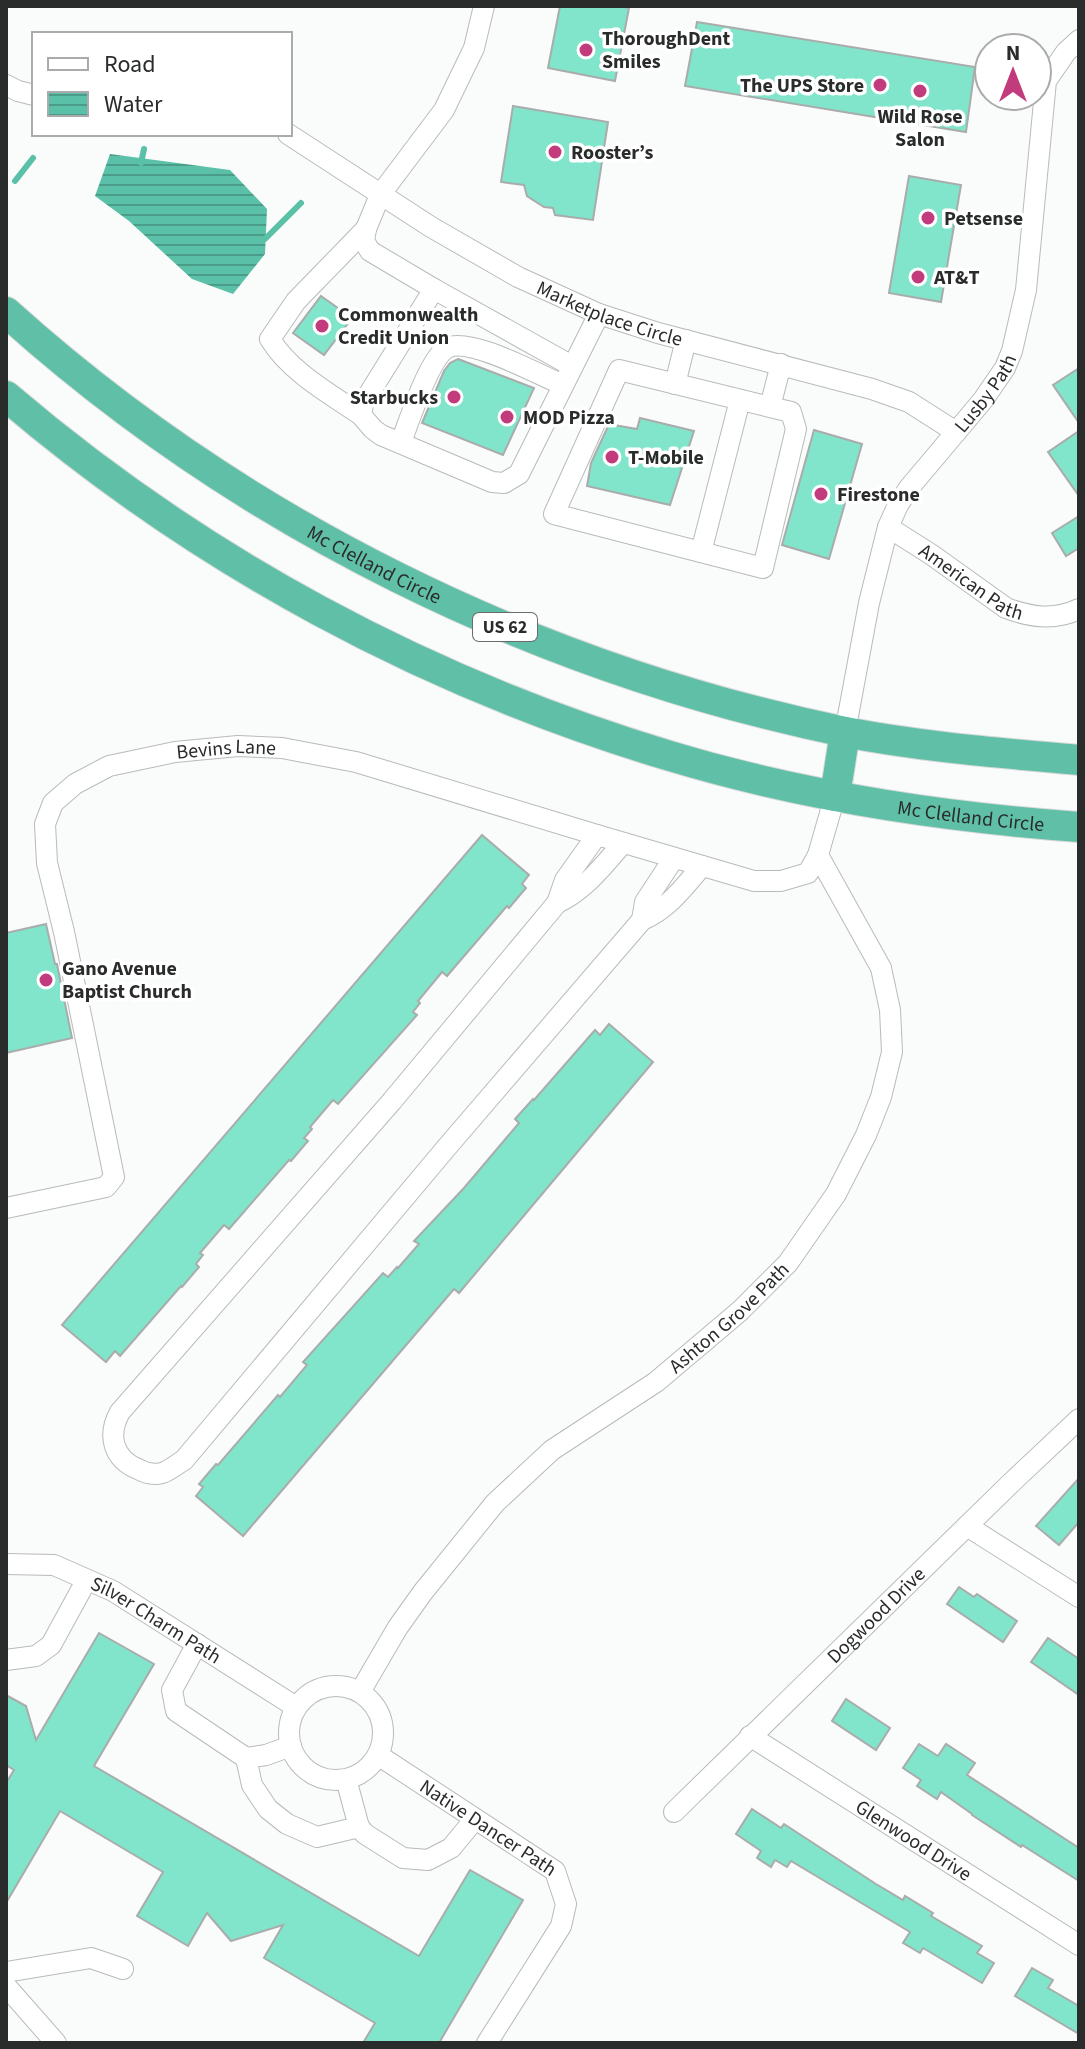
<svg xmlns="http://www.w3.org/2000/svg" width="1085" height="2049" font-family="'Source Sans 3',sans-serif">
<defs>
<pattern id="water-rules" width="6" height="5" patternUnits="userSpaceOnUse" patternTransform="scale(2)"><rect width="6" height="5" fill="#5ac0a7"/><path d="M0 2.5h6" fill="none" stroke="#4b9c88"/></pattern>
</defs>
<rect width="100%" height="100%" fill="#f9fcfb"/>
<!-- water -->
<path fill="url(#water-rules)" d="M110 154 230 170 267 209 265 254 233 294 192 279 129 221 95 196Z"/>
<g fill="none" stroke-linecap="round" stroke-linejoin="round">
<!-- stream -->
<g stroke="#5ac0a7" stroke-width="6">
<path d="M141 163 144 149"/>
<path d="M15 181 33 158"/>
<path d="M260 239H265L301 203"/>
</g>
</g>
<!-- building -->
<g fill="#81e5cb" stroke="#a9acab" stroke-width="2">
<path d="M560 6H618L629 8 615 81 548 68Z"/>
<path d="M697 22 975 67 966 132 685 86Z"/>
<path d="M513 106 608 122 593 220 555 215 553 208 544 207 527 196 524 185 501 182Z"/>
<path d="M909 176 961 185 941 302 889 293Z"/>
<path d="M321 296 352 318 324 355 293 333Z"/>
<path d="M458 359 534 388 503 455 422 423 444 371 450 363Z"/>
<path d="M1079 368V423L1053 385Z"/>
<path d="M640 418 694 431 670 505 587 486 591 463 609 424 637 429Z"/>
<path d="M814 430 862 444 829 559 782 545Z"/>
<path d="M1079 431V496L1048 452Z"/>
<path d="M1079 516V548L1066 556 1052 533Z"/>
<path d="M482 835 529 875 522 884 526 888 509 908 507 906 447 976 442 972 418 1001 420 1003 413 1012 417 1015 338 1104 333 1100 310 1127 312 1129 304 1138 308 1141 291 1161 289 1160 229 1229 224 1225 200 1253 203 1255 196 1264 199 1267 182 1287 181 1286 120 1356 115 1351 106 1362 62 1325Z"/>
<path d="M46 924 55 964H57L72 1038 6 1053V933Z"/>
<path d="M609 1024 653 1062 459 1293 454 1289 243 1536 196 1496 203 1487 199 1484 216 1464 218 1465 278 1395 280 1397 307 1365 303 1362 383 1273 388 1277 397 1267 398 1268 419 1244 414 1241 464 1188 519 1123 515 1119 533 1099 534 1100 595 1030 600 1035Z"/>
<path d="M1079 1478V1522L1059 1545 1036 1526Z"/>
<path d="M959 1587 974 1597 977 1594 1017 1621 1003 1642 947 1604Z"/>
<path d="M99 1633 154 1664 94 1766 419 1956 470 1870 523 1900 439 2043H363L375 2023 264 1958 283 1925 231 1941 207 1913 188 1946 137 1916 163 1872 60 1811 6 1903V1783L14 1770 6 1765V1695L26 1706 36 1740Z"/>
<path d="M1048 1638 1079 1659V1695L1031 1662Z"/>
<path d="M846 1699 890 1728 876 1750 832 1721Z"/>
<path d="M919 1744 938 1756 946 1744 975 1763 967 1775 1079 1848V1881L1022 1845 1021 1847 972 1815V1814L941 1792 937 1799 917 1786 921 1780 903 1768Z"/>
<path d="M752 1809 781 1828 784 1824 876 1884 903 1900 905 1896 933 1913 931 1916 982 1946 977 1953 994 1963 982 1983 923 1948 920 1953 903 1943 910 1932 791 1861 787 1867 775 1860 771 1867 757 1858 761 1851 736 1834Z"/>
<path d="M1032 1968 1053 1980 1048 1988 1079 2006V2034L1015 1996Z"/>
</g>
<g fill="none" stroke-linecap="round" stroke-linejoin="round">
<defs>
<g id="minor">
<path d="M484 6 474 48 444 110 380 195 366 229 364 241 370 251 434 289 372 389 363 404 361 415 373 429 381 435 492 482 504 483 519 474 599 314"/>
<path d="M6 85 18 91 34 95"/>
<path id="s1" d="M288 134 431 227 518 277 599 314 658 333 872 389 909 402 956 432"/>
<path d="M434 289 572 366"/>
<path d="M675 384 686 340"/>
<path d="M770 407 619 370 554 514 763 568 796 429 791 412 770 407 781 364"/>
<path d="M361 415C330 394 289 371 270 339L296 301 366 229"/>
<path d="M401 442C409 422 429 358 447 348 469 336 539 375 563 385"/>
<path id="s2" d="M888 527 932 555 1006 608C1030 617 1054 621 1079 609"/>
<path d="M701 552 740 400"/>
<path id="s3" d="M845 732 869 603 888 527 898 505 909 488 983 400 1005 368 1012 351 1026 290 1046 81 1066 52 1079 40"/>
<path d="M597 835 565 880 557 903 392 1101 120 1412C107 1435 113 1459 138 1469 145 1473 154 1475 162 1473 169 1471 177 1464 184 1460L447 1147 642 920C668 909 684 887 702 866"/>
<path d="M557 903C585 890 603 866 623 843"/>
<path d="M642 920 645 902 674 858"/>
<path id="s4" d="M6 1208 106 1187 114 1177 64 932 47 863 45 824 53 803 75 784 109 766 175 752 238 746 282 748 356 762 597 835 754 881H781L808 873 818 855 835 796"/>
<path d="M967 1526 1079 1597"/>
<path id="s5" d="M6 1564 54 1565 113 1591 296 1707"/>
<path d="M197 1644 172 1690 176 1711 246 1758 266 1755 291 1746"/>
<path d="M6 1660 36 1656 51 1645 86 1581"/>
<circle cx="336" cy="1733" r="47"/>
<path id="s6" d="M360 1692 398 1627 423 1592 495 1503 552 1450 656 1382 740 1311 788 1263 836 1194 866 1135 881 1097 892 1052 890 1010 881 968 818 855"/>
<path id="s7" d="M750 1736 1079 1945"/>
<path id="s8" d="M378 1755 555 1871 566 1904 561 1926 487 2043"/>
<path d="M246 1758 252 1785 268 1809 287 1824 317 1837 359 1827"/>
<path d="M346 1779 359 1827 365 1834 403 1858 428 1860 451 1848 475 1819"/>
<path id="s9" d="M674 1812 1011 1483 1079 1419"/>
<path d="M6 1972 91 1958 123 1969"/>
<path d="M6 1986 56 2043"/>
</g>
<g id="highway">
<path id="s10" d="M6 312C241 524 536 668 845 732 922 747 1001 753 1079 760"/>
<path id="s11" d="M6 396C199 561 426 683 670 756 802 796 941 817 1079 827"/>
<path d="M835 796 845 732"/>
</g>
</defs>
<!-- minor casing -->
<use href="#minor" stroke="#b7bbb9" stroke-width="22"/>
<!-- highway casing -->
<use href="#highway" stroke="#d9d9d9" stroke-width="32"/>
<!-- minor -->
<use href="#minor" stroke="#fff" stroke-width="20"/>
<!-- highway -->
<use href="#highway" stroke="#5fc0a7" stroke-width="30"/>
</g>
<!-- markers -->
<g fill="#c23c7d" stroke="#fff" stroke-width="3">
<circle cx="586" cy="50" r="8"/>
<circle cx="880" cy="85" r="8"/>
<circle cx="920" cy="91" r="8"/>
<circle cx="555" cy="152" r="8"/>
<circle cx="928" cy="218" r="8"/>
<circle cx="918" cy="277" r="8"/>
<circle cx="322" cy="326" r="8"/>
<circle cx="454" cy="397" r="8"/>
<circle cx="507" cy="417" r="8"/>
<circle cx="612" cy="457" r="8"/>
<circle cx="821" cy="494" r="8"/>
<circle cx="46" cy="980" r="8"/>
</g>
<g text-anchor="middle" stroke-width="7" stroke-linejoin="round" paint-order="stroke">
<!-- shield labels -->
<rect fill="#fff" stroke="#6a6b6b" stroke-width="2" x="473" y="613" width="64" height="28" rx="6"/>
<g font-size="18" font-weight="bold" fill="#2a2c2b">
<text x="505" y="633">US 62</text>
</g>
<!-- poi labels -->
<g font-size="20" font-weight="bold" fill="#2a2c2b" stroke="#fff" text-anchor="start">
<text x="602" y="45">ThoroughDent<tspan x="602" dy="23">Smiles</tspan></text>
<text x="864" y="92" text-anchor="end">The UPS Store</text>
<text x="920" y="123" text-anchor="middle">Wild Rose<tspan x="920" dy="23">Salon</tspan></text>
<text x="571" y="159">Rooster’s</text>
<text x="944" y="225">Petsense</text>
<text x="934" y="284">AT&amp;T</text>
<text x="338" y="321">Commonwealth<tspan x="338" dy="23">Credit Union</tspan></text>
<text x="438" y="404" text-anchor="end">Starbucks</text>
<text x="523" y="424">MOD Pizza</text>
<text x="628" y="464">T-Mobile</text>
<text x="837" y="501">Firestone</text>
<text x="62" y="975">Gano Avenue<tspan x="62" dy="23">Baptist Church</tspan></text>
</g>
<!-- street labels -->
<g font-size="20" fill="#2a2c2b" stroke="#fff">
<text dy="7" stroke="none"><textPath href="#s1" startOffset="370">Marketplace Circle</textPath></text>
<text dy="7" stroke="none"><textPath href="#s3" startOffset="376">Lusby Path</textPath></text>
<text dy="7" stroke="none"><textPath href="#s10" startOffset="448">Mc Clelland Circle</textPath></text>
<text dy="7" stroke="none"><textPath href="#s2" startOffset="100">American Path</textPath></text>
<text dy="7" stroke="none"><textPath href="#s4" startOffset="684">Bevins Lane</textPath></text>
<text dy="7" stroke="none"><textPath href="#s11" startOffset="1068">Mc Clelland Circle</textPath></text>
<text dy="7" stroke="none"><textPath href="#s6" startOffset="532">Ashton Grove Path</textPath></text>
<text dy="7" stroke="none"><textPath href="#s9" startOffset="282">Dogwood Drive</textPath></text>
<text dy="7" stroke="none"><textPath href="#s5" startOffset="164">Silver Charm Path</textPath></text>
<text dy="7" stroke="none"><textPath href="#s8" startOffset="132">Native Dancer Path</textPath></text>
<text dy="7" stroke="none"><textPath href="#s7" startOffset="194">Glenwood Drive</textPath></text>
</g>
</g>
<!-- border -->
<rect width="1085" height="2049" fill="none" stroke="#2a2c2b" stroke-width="16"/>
<!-- legend -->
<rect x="32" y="32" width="260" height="104" fill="#ffffff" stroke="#aaabaa" stroke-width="2"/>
<rect x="48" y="58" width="40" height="12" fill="#ffffff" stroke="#aaabaa" stroke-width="2"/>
<text x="104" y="72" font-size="24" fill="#2a2c2b">Road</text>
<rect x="48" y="92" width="40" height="24" fill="url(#water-rules)" stroke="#aaabaa" stroke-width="2"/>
<text x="104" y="112" font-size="24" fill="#2a2c2b">Water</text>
<!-- north arrow -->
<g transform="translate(1013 72)"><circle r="38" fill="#ffffff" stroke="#aaabaa" stroke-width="2"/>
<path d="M0-6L14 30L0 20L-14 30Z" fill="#c23c7d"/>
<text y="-12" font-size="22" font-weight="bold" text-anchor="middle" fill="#2a2c2b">N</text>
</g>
</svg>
